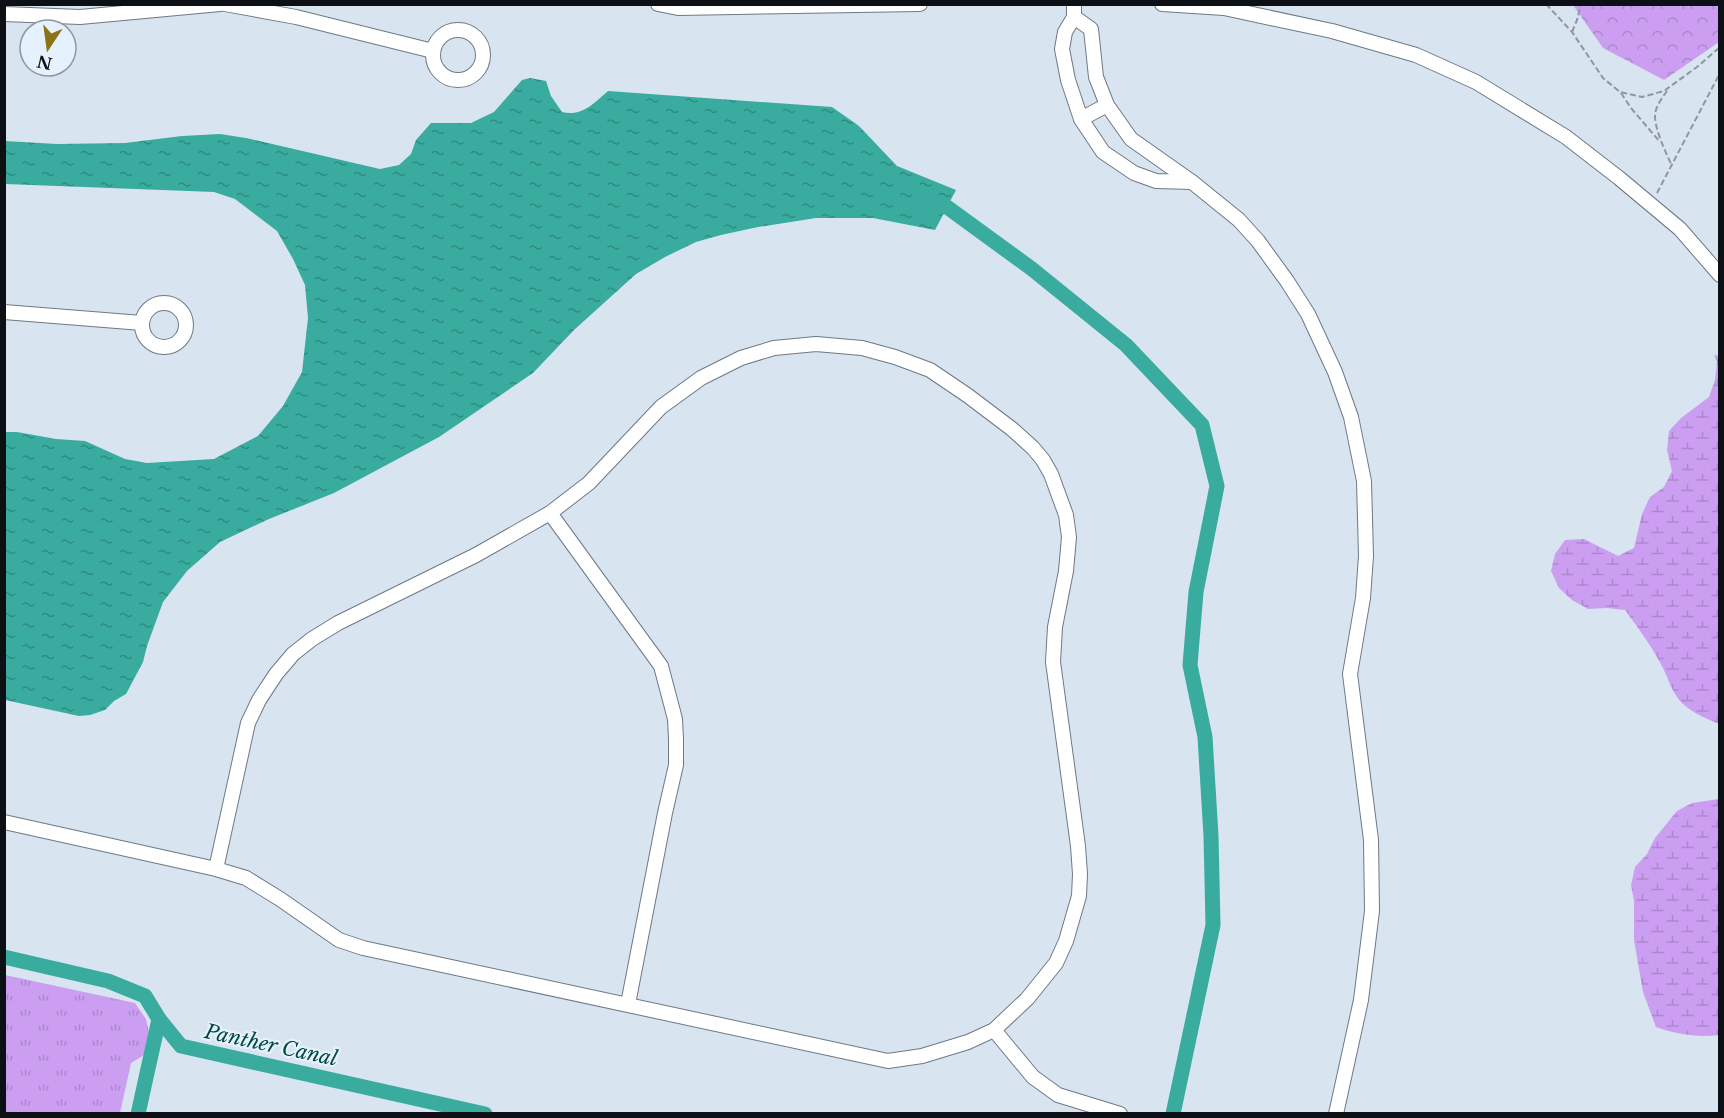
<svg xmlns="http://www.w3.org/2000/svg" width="1724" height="1118" font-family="'Libre Baskerville',serif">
<defs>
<pattern id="grass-tufts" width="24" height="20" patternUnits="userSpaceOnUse" patternTransform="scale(1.5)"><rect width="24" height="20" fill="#cb9ef1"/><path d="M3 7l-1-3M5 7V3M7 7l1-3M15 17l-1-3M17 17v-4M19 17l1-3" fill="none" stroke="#ad87ce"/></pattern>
<pattern id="forest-crowns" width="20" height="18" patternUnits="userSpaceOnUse" patternTransform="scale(1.5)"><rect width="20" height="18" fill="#cb9ef1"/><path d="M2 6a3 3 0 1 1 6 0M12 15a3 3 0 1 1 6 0" fill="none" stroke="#ad87ce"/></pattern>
<pattern id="wetland-marsh" width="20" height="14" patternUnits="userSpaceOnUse" patternTransform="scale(1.5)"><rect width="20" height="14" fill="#cb9ef1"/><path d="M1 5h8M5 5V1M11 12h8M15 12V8" fill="none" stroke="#ad87ce"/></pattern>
<pattern id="water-ripples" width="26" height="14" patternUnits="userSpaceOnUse" patternTransform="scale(1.5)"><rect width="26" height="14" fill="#39ac9f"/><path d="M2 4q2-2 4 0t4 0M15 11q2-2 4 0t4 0" fill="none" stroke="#2e8b80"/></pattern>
</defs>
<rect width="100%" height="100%" fill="#d8e4f0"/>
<!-- grass -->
<path fill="url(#grass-tufts)" d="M5 975 135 1003 146 1019 150 1038 144 1055 131 1063 120 1113H5Z"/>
<!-- forest -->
<path fill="url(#forest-crowns)" d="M1573 5H1719V42L1664 80 1603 48Z"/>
<!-- wetland -->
<g fill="url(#wetland-marsh)">
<path d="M1714 355 1720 356 1719 724C1707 719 1692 713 1682 703 1673 694 1669 681 1664 670 1653 648 1639 629 1625 610L1607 608 1588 609 1572 600 1559 588 1551 571 1555 554 1565 540 1584 539 1618 556 1634 548 1642 514 1650 497 1664 487 1672 471 1667 450 1669 431 1681 418 1709 397 1715 380 1717 362Z"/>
<path d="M1719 799V1035C1698 1038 1676 1034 1656 1027L1643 992 1634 940V901L1631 885 1635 867 1647 854 1655 838 1677 811 1692 803Z"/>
</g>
<!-- water -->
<path fill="url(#water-ripples)" d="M530 78 546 81 551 96 562 112C582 117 594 103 608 91L832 107 859 126 897 166 956 190 935 230 873 218H816L758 227 721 235 696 242 665 257 636 274 574 330 533 373 439 437 334 493 269 519 220 542 187 571 163 602 147 646 143 662 126 694 114 701 105 710 90 715 79 716 5 700V432H17L56 439 85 441 125 459 147 463 214 459 258 436 283 406 302 372 308 318 305 285 293 259 277 231 235 199 214 192 5 184V141L57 144 125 143 182 136 220 134 246 138 380 169 399 165 411 154 416 140 431 123H471L494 112 522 80Z"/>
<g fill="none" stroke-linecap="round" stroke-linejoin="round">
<!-- canal -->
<g stroke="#39ac9f" stroke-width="15">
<path d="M926 206 947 207 1032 269 1126 345 1202 425 1217 486 1196 592 1190 665 1205 737 1211 836 1213 925 1173 1114"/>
<path d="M4 957 108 981 145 996 159 1019 181 1046 485 1114"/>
<path d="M138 1114 159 1019"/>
</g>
<defs>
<g id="street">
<path d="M225 4 296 17 433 51"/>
<path d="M658 4 678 8 920 4"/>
<path d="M1074 4V17L1065 32 1062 49 1068 80 1081 119 1103 152 1134 173 1156 181 1192 182"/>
<path d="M1162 4 1224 8 1332 31 1416 55 1476 82 1566 137 1619 178 1680 229 1720 275"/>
<path d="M4 14 80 17 220 4"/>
<path d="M1074 17 1091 29 1096 77 1107 105 1131 139 1192 182 1239 220 1258 241 1287 281 1308 314 1335 372 1351 417 1364 481 1366 556 1363 598 1350 674 1371 840 1372 911 1361 1000 1336 1114"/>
<circle cx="458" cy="55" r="25"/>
<path d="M1081 119 1107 105"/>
<circle cx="164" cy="325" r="22"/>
<path d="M4 312 142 323"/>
<path d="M550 513 661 666 675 719 676 739V765L665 813 628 1004"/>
<path d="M4 822 216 869 246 878 280 899 339 940 363 948 888 1061 922 1056 968 1042 994 1030 1027 999 1056 963 1066 941 1079 896 1080 874 1078 846 1053 662 1055 627 1066 571 1069 537 1066 515 1051 474 1043 460 1033 448 1012 429 967 395 930 370 895 357 862 348 816 344 774 348 741 358 701 378 661 407 589 483 550 513 476 555 338 623 312 639 293 654 276 674 259 700 248 723 216 869"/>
<path d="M994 1030 1033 1077 1058 1095 1120 1114"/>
</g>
</defs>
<!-- street casing -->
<use href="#street" stroke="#6e7983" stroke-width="16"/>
<!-- path -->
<g stroke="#8e97a0" stroke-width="2" stroke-dasharray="6 3" stroke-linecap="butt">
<path d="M1546 4 1572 32 1603 78 1620 92 1642 97 1664 91 1697 67 1720 47"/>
<path d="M1572 32 1577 20 1581 4"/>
<path d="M1667 91C1662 98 1655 107 1655 116 1655 130 1666 153 1672 166"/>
<path d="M1621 93 1631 108 1660 142"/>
<path d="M1657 193 1720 73"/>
</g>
<!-- street -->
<use href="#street" stroke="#fff" stroke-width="14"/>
</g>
<g text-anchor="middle" stroke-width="4.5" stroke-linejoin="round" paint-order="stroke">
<!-- water labels -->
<g font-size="20" font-style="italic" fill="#024942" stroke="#e5f2fd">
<text transform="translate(271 1045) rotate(12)" y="7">Panther Canal</text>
</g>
</g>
<!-- border -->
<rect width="1724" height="1118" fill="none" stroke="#0c1014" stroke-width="12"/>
<!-- north arrow -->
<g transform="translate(48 48) rotate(193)"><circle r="28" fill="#e5f2fd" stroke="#8e98a0" stroke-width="1.5"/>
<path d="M0-4.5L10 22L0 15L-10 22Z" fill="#8e7217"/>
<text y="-9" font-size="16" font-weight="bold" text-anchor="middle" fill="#0c1014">N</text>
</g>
</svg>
